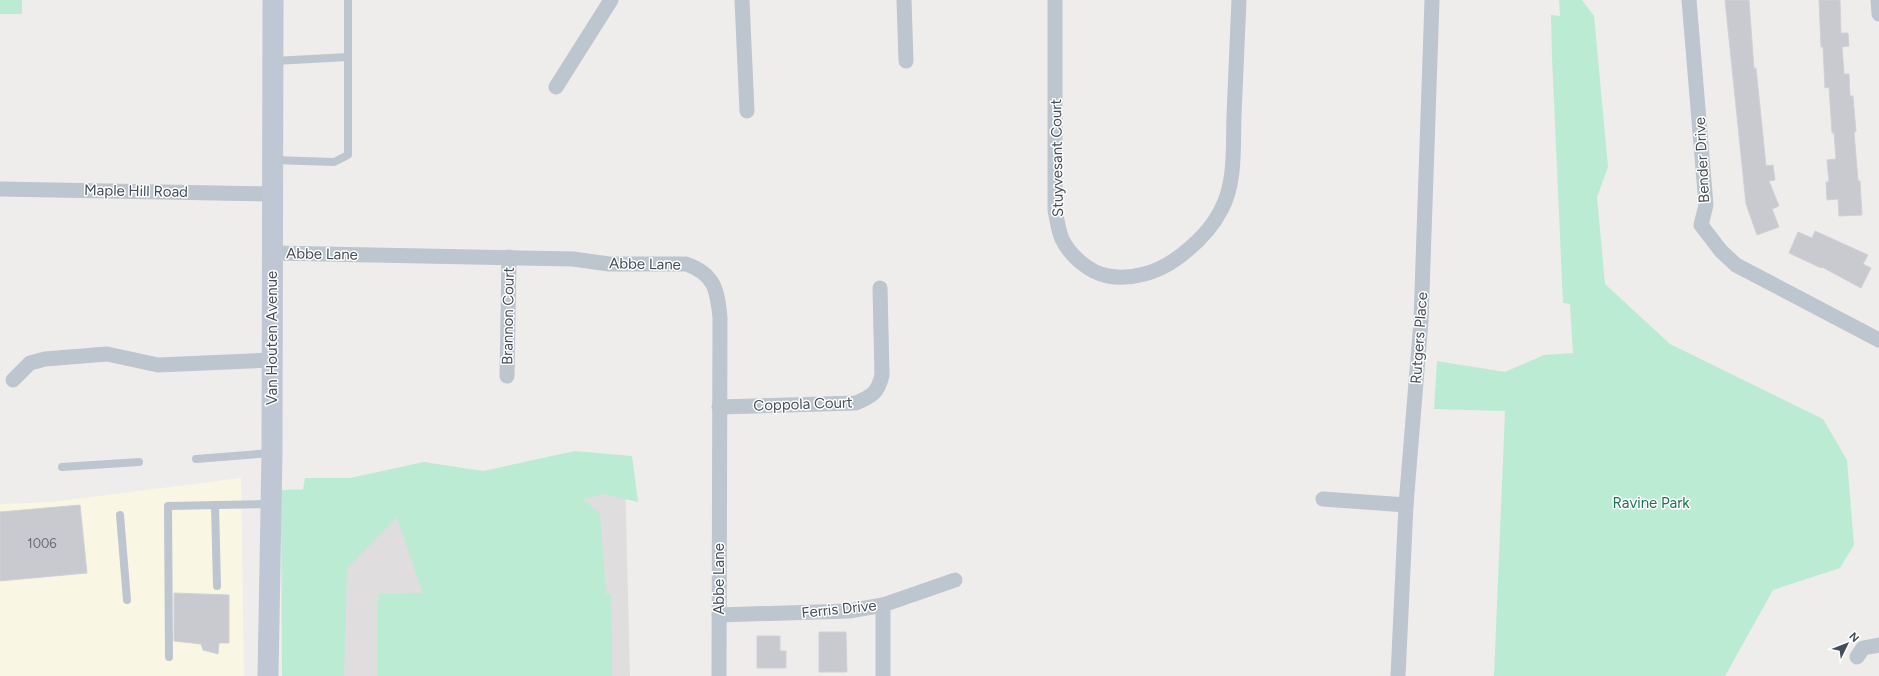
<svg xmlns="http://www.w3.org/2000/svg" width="1879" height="676" font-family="Figtree,sans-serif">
<rect width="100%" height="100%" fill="#efecec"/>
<!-- commercial -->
<path fill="#faf6e4" d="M241 478 244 676H0V504L52 502Z"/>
<!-- education -->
<path fill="#dfdddd" d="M625 478 630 676H283L281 490Z"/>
<!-- green -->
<g fill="#bbebd3">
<rect x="0" y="0" width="22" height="14"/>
<path d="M1559 0H1582L1594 16 1608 167 1597 197 1605 284 1670 344 1823 419 1847 460 1854 545 1840 568 1773 590 1725 676H1494L1505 411 1434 409 1437 361 1505 372 1544 355 1573 353 1570 304 1563 303 1552 57 1551 15 1560 16Z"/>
<path d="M575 451 632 456 638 502 604 494 583 499 600 514 606 594H611L612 676H378V594L423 593 397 517 347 568 344 676H282L281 490H303L305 478H350L424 462 483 471Z"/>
</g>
<!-- building -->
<g fill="#c9cad0" stroke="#d0d1d7">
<path d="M1725 0H1749L1754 69 1756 68 1766 166 1773 165 1775 180 1769 181 1779 206 1772 209 1779 227 1757 235 1746 204Z"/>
<path d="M1819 0H1840L1841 33H1848L1849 46 1842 47 1844 74H1849L1850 96H1853L1856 132H1854L1858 181H1860L1862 215 1839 216 1838 199 1827 200 1826 182H1829L1827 160 1836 159 1834 133H1832L1829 87 1825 88 1823 47H1821Z"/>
<path d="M1815 231 1868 255 1863 264 1871 268 1861 288 1822 267 1821 268 1789 253 1798 232 1812 238Z"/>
<path d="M80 505 87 573 0 581V512Z"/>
<path d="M174 593 229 595V643H219L218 654 203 650 201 644 174 641Z"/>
<path d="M819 632H846L847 672H819Z"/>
<path d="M757 636H780V651H786V668H757Z"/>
</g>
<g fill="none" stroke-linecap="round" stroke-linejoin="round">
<!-- lane -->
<g stroke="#bdc5ce" stroke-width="8">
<path d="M274 61 348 57"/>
<path d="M273 160 334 162 348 155V0"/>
<path d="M196 459 271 453"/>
<path d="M62 467 139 462"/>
<path d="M215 505 217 586"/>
<path d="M120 515 127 600"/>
<path d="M169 657 168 506 270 504"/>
</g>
<!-- street -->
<g stroke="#bdc5ce" stroke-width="15">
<path d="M742 0 747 111"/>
<path d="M904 0 906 61"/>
<path d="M1055 0V210C1057 219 1058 230 1062 239 1070 256 1090 273 1108 276 1131 280 1157 273 1176 259 1194 246 1211 230 1221 210 1236 183 1233 145 1234 115 1236 77 1237 38 1239 0"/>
<path d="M1689 0 1706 205 1701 225 1721 251 1736 265 1879 340"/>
<path d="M1878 0 1879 14"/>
<path d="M556 87 611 0"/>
<path d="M0 189 273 194"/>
<path d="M273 253 573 259 609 264H686C715 274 717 290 720 317L719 676"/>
<path d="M507 376 509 257"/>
<path d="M13 380 30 363 45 359 107 354 158 365 272 360"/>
<path d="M719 407 856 403C872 396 878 393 882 375L880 288"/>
<path d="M1323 499 1406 505"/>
<path d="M719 615 849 611 883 605 955 580"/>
<path d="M1857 657 1863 648 1879 645"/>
<path d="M883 676V605"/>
<path d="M1398 676 1406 505 1421 321 1432 0"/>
</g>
<!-- secondary -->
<path stroke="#bfc7d4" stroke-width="21" d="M268 676 272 453 273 0"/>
</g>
<g text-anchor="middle" stroke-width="3" stroke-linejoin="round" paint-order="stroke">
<!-- number labels -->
<g font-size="13" fill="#666c76">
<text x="42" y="548">1006</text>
</g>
<!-- street labels -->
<g font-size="15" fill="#454d58" stroke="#fff">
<text transform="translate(1057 158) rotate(-91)" y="5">Stuyvesant Court</text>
<text transform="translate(1702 160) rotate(-93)" y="5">Bender Drive</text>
<text transform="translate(136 191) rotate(1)" y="5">Maple Hill Road</text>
<text transform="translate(322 254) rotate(1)" y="5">Abbe Lane</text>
<text transform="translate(645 264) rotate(1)" y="5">Abbe Lane</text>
<text transform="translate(508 316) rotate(-89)" y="5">Brannon Court</text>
<text transform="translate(272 338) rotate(-90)" y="5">Van Houten Avenue</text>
<text transform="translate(1419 338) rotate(-86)" y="5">Rutgers Place</text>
<text transform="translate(803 404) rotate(-2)" y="5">Coppola Court</text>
<text transform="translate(719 579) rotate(-90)" y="5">Abbe Lane</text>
<text transform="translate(839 609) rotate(-6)" y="5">Ferris Drive</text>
</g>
<!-- park labels -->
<g font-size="15" fill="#1c7451" stroke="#fff">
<text x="1651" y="508">Ravine Park</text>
</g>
</g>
<!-- north arrow -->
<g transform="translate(1847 644) rotate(47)" stroke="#ffffff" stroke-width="3" paint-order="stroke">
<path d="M0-3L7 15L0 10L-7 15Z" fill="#454d58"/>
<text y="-6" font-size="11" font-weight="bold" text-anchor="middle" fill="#454d58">N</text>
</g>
</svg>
